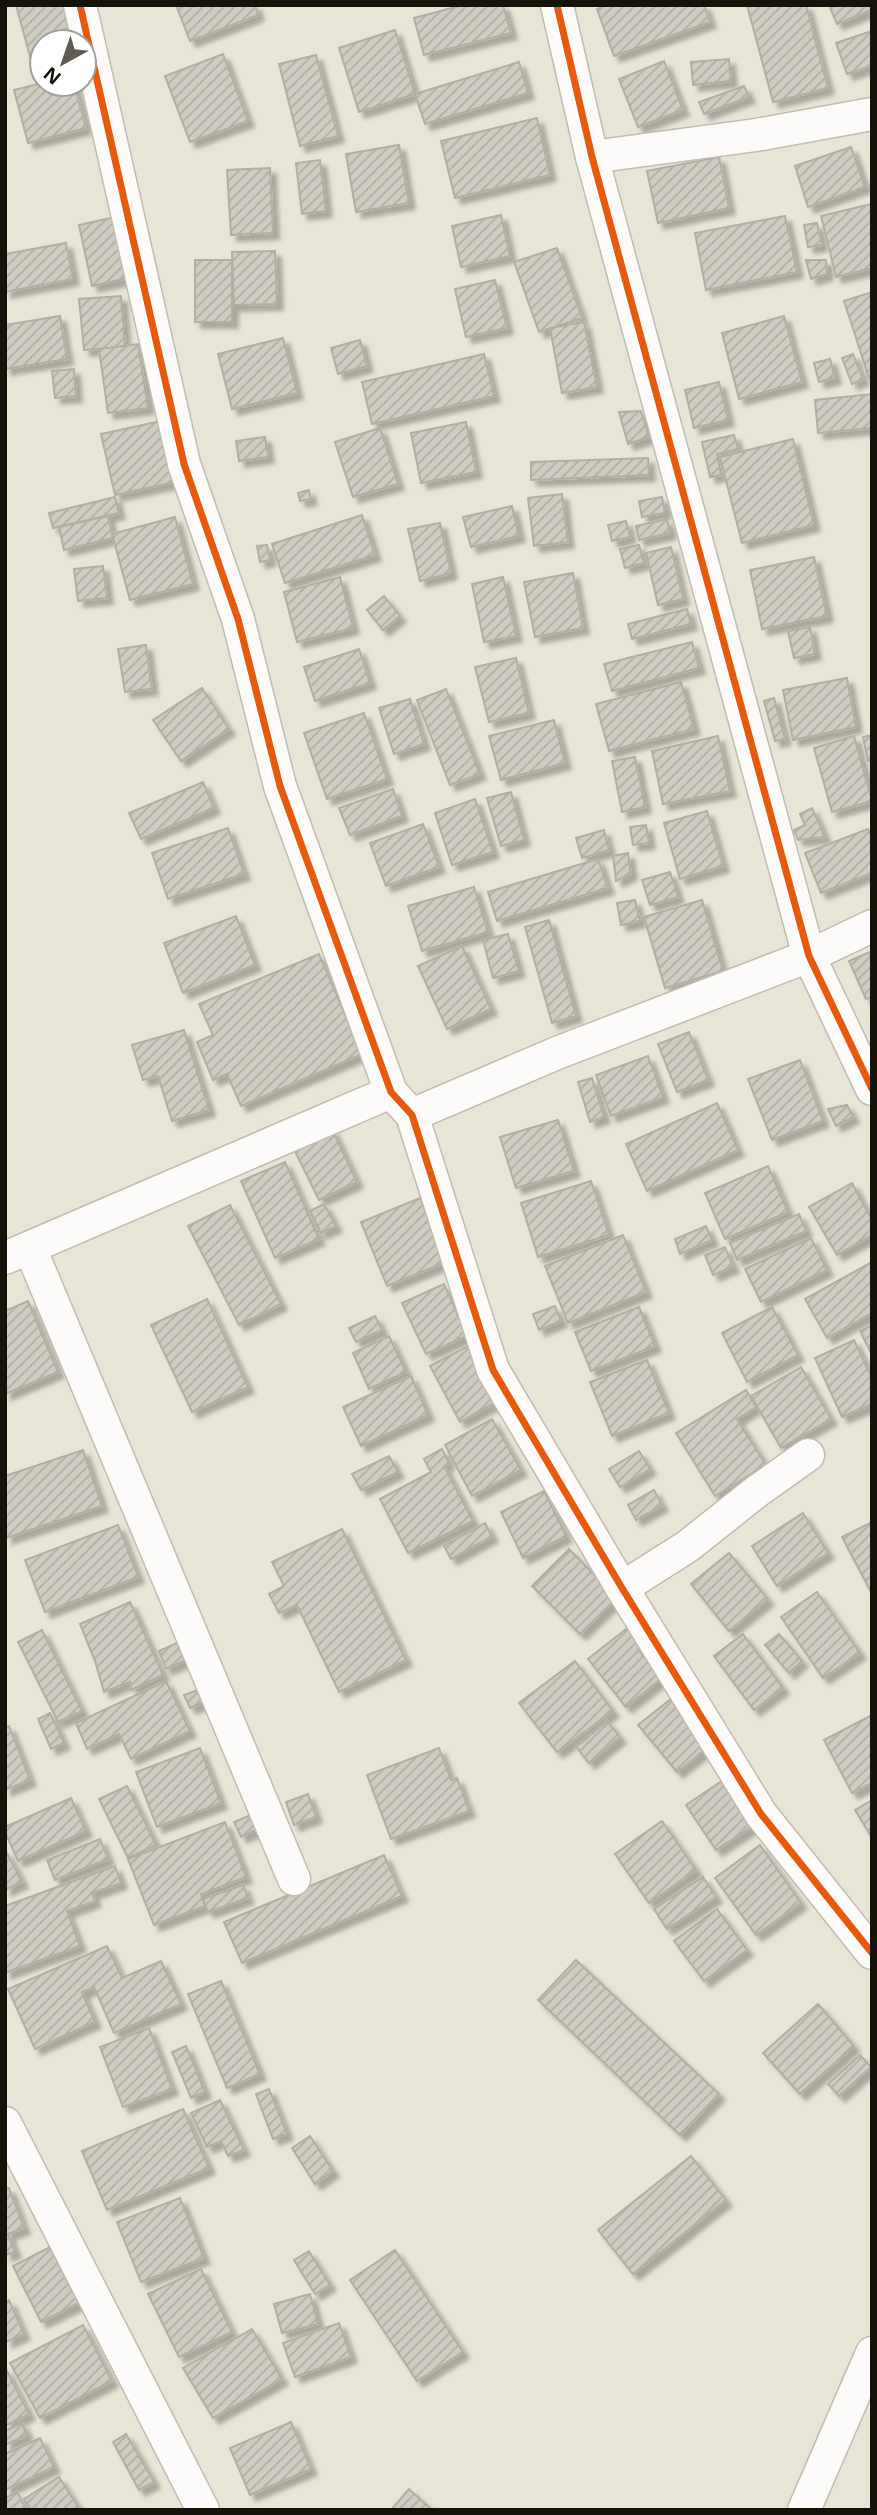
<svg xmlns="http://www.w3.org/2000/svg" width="877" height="2515" font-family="'Open Sans',sans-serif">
<defs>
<pattern id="building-hatch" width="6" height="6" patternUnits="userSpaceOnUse" patternTransform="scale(1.75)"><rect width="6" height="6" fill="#cecbc0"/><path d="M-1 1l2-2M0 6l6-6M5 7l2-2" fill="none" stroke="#b0ada4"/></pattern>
<filter id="shadow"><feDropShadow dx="6" dy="6" stdDeviation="2" flood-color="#0004"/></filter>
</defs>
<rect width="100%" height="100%" fill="#e8e4d6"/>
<!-- building -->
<g fill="url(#building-hatch)" stroke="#b2aea3" stroke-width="2" filter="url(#shadow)">
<path d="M16 5H69L79 42H42V69L34 71Z"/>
<path d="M176 5H255L258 15 190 41Z"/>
<path d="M463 5H503L511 33 424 55 414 18Z"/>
<path d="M607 5H704L710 22 614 56 597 9Z"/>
<path d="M747 5H806L828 88 773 102Z"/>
<path d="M829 5H869L871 10 837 24Z"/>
<path d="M395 30 415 94 359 112 339 48Z"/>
<path d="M872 31V66L847 74 836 43Z"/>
<path d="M223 54 248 121 190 142 165 76Z"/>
<path d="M316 55 338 136 300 146 279 64Z"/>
<path d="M729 59 731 81 693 85 691 62Z"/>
<path d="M664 61 683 110 638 127 619 79Z"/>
<path d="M519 62 528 93 425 124 415 94Z"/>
<path d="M42 83 74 84 86 128 28 143 14 90Z"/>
<path d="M744 86 749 97 704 114 699 102Z"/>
<path d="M537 118 550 175 455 198 441 141Z"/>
<path d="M399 145 409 203 356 212 346 154Z"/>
<path d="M851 147 865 187 808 207 795 166Z"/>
<path d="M719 157 729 208 658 223 647 171Z"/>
<path d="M320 160 326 211 302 214 296 163Z"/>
<path d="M270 168 273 233 231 235 227 170Z"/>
<path d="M871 204 872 268 836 277 821 216Z"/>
<path d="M501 215 510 256 461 267 452 226Z"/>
<path d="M785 216 797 272 706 290 695 233Z"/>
<path d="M115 217 128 278 92 286 79 225Z"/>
<path d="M817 223 822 245 808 247 804 225Z"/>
<path d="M66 243 73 279 5 292V254Z"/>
<path d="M557 248 582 318 539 332 514 262Z"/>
<path d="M275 251 277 304 234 305 232 252Z"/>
<rect x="195" y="260" width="37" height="62"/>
<path d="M806 260H826L827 274 811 279Z"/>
<path d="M495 280 507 328 466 337 455 289Z"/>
<path d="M872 292V378H869L844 301Z"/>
<path d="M121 296 125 347 84 350 79 299Z"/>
<path d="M60 316 67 359 5 369V325Z"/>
<path d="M784 316 802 382 739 399 722 333Z"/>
<path d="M584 322 597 387 562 393 550 328Z"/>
<path d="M283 338 297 393 232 409 218 354Z"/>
<path d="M360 340 367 366 338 374 331 348Z"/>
<path d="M138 344 148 408 108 413 99 349Z"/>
<path d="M484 354 494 396 372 424 362 382Z"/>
<path d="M853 354 863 379 852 384 842 358Z"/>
<path d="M830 359 835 378 819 382 814 363Z"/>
<path d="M74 369 76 396 55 398 52 371Z"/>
<path d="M719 382 728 420 694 428 685 390Z"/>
<path d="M872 394V428L818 433 815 400Z"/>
<path d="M641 411 649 437 628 444 619 412Z"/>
<path d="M161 421 175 482 115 495 101 434Z"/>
<path d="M466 422 476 472 421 483 411 433Z"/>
<path d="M380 428 398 484 353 497 335 442Z"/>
<path d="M734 435 738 449 717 454 721 475 710 477 702 442Z"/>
<path d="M265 437 268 457 239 461 236 441Z"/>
<path d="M793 439 814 525 742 543 720 457Z"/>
<path d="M648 458 649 475 531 480V462Z"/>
<path d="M309 490 311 499 300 501 298 493Z"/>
<path d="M562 494 568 542 534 546 528 498Z"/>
<path d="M115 497 119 513 53 528 49 513Z"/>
<path d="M662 497 665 513 642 517 639 501Z"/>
<path d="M512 506 519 536 471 547 463 517Z"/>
<path d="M362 515 375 555 285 583 272 544Z"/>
<path d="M108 516 113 538 64 550 59 527Z"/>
<path d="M175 517 193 584 130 600 112 534Z"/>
<path d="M667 519 670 533 639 540 636 526Z"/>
<path d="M626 521 630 537 612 541 608 525Z"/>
<path d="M440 523 451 573 420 581 408 529Z"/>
<path d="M267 545 270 560 260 562 257 546Z"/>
<path d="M639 545 644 563 625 568 620 549Z"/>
<path d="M671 547 683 599 658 605 646 553Z"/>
<path d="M814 557 827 616 762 629 750 570Z"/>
<path d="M103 566 107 598 78 601 74 569Z"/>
<path d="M573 573 583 628 535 637 524 582Z"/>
<path d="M340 577 353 628 297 642 284 592Z"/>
<path d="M503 577 516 636 484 642 472 584Z"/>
<path d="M384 596 400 616 383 630 367 610Z"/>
<path d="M687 609 691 624 632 639 628 624Z"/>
<path d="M810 627 815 654 794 658 788 631Z"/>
<path d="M692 642 699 668 612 691 604 664Z"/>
<path d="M146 645 152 689 125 692 118 649Z"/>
<path d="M359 649 370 683 315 701 304 667Z"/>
<path d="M516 658 529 713 489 722 475 667Z"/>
<path d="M847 678 856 727 793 740 783 690Z"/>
<path d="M681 682 694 729 609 751 596 704Z"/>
<path d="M202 688 229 729 181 761 153 720Z"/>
<path d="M446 689 480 774 450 785 417 700Z"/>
<path d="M774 698 785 739 775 741 764 701Z"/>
<path d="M410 699 424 744 394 754 379 708Z"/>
<path d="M364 713 387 779 327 799 304 733Z"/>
<path d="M554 720 565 763 501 780 489 736Z"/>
<path d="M872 735V760L868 761 863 737Z"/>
<path d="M718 736 730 791 663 804 652 751Z"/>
<path d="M854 736 872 801 832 812 814 748Z"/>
<path d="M635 757 645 807 622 812 612 761Z"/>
<path d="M203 782 214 808 141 839 129 813Z"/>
<path d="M393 789 402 816 350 835 339 808Z"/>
<path d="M511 792 524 840 501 846 487 798Z"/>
<path d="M475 799 493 852 452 865 435 813Z"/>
<path d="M812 808 825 837 798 840 794 830 805 825 800 814Z"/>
<path d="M707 811 723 866 680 879 664 823Z"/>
<path d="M423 824 439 867 386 886 370 843Z"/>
<path d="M646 825 649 843 633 845 630 827Z"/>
<path d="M228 828 244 874 168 899 152 853Z"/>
<path d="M868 829 872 837V873L821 893 805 853Z"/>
<path d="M604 830 609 850 582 858 576 838Z"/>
<path d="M628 853 631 874 616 881 613 856Z"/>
<path d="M598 859 608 888 497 921 488 892Z"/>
<path d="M670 872 678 897 650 905 642 880Z"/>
<path d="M474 887 488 932 422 951 408 906Z"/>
<path d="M635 900 640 921 621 925 617 903Z"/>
<path d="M702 900 723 971 665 988 644 917Z"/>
<path d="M236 916 255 965 183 993 164 943Z"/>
<path d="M549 920 576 1016 552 1023 525 927Z"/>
<path d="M508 934 519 971 493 978 483 940Z"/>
<path d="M462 946 491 1009 447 1029 418 966Z"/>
<path d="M872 951V997L866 999 849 961Z"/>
<path d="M319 954 362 1054 241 1106 227 1074 213 1080 197 1042 213 1035 199 1004Z"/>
<path d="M184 1030 209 1110 172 1121 158 1076 143 1080 132 1045Z"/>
<path d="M689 1032 708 1080 677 1092 658 1044Z"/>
<path d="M648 1056 663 1097 611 1116 596 1075Z"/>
<path d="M800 1060 823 1121 772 1140 748 1079Z"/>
<path d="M592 1078 604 1117 590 1122 578 1082Z"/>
<path d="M717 1103 738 1150 647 1191 626 1144Z"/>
<path d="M847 1105 853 1117 836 1126 828 1109Z"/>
<path d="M558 1120 574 1171 516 1188 500 1137Z"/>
<path d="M332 1129 357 1182 319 1200 293 1147Z"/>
<path d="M285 1162 319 1239 275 1258 241 1181Z"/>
<path d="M768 1166 788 1212 725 1239 705 1193Z"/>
<path d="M591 1181 609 1235 538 1257 521 1203Z"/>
<path d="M852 1183 872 1220V1235L837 1255 809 1207Z"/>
<path d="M420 1198 446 1262 387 1286 361 1222Z"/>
<path d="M324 1204 336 1226 321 1233 310 1211Z"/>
<path d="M230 1205 281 1304 239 1325 188 1226Z"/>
<path d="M799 1214 806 1231 737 1260 730 1243Z"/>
<path d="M706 1226 712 1240 680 1254 675 1239Z"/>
<path d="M623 1235 646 1292 568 1323 545 1266Z"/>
<path d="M811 1238 827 1270 761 1302 745 1269Z"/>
<path d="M725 1247 733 1267 713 1275 705 1255Z"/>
<path d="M872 1262V1313L827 1338 805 1299Z"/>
<path d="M444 1284 467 1336 426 1354 402 1303Z"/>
<path d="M207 1299 248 1387 192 1412 151 1325Z"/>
<path d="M28 1301 58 1372 5 1394V1311Z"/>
<path d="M555 1306 561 1321 539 1330 533 1314Z"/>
<path d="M639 1307 655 1346 591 1371 575 1332Z"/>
<path d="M772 1307 798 1355 747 1382 722 1333Z"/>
<path d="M375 1316 382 1330 356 1342 349 1328Z"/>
<path d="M872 1325V1355L860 1331Z"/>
<path d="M389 1336 406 1372 369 1389 353 1353Z"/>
<path d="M854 1340 872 1378V1404L842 1417 815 1358Z"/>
<path d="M468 1346 498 1401 460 1422 430 1366Z"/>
<path d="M647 1360 669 1413 612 1436 590 1382Z"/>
<path d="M801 1367 831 1419 781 1448 751 1396Z"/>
<path d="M411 1376 428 1415 361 1446 343 1407Z"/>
<path d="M746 1390 756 1407 737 1419 766 1465 715 1496 676 1433Z"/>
<path d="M492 1419 521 1470 472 1496 445 1445Z"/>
<path d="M442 1449 449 1463 444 1466 473 1521 408 1553 380 1499 431 1472 424 1459Z"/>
<path d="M83 1450 102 1506 6 1538 5 1476Z"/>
<path d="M639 1451 650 1469 620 1487 609 1469Z"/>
<path d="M389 1456 398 1472 361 1490 352 1474Z"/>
<path d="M654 1490 662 1505 636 1520 628 1505Z"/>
<path d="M544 1491 566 1536 523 1558 501 1512Z"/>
<path d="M803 1513 828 1553 777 1586 752 1546Z"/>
<path d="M485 1523 492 1536 451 1559 444 1546Z"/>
<path d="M870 1523 872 1526V1594L842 1537Z"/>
<path d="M118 1525 138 1577 45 1612 25 1560Z"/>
<path d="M342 1529 406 1660 339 1692 297 1605 279 1613 269 1594 284 1586 272 1562Z"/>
<path d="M569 1549 617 1598 580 1634 532 1586Z"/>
<path d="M729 1553 768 1599 729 1631 691 1584Z"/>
<path d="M817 1592 860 1653 823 1678 781 1617Z"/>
<path d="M130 1602 163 1675 131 1690 130 1682 104 1692 95 1661 80 1624Z"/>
<path d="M631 1625 646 1642 638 1649 662 1678 626 1707 588 1659Z"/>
<path d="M42 1630 82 1711 58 1722 18 1642Z"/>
<path d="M743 1634 783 1688 754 1710 714 1656Z"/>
<path d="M779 1634 802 1661 789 1673 765 1645Z"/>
<path d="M179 1642 186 1660 166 1669 159 1651Z"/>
<path d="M575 1661 613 1711 557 1752 519 1703Z"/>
<path d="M166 1681 190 1731 131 1759 119 1734 87 1749 76 1723Z"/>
<path d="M203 1688 208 1701 190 1708 184 1695Z"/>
<path d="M671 1699 691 1724 712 1744 677 1772 638 1725Z"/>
<path d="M50 1713 64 1743 51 1749 38 1719Z"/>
<path d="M872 1715V1783L852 1793 824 1740Z"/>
<path d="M607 1721 620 1737 589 1763 576 1747Z"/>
<path d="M9 1726 30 1780 5 1790V1727Z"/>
<path d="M200 1748 221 1803 157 1827 136 1772Z"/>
<path d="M439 1748 451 1780 457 1778 469 1811 391 1839 367 1775Z"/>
<path d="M722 1781 753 1826 716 1850 686 1805Z"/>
<path d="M127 1786 156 1845 128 1858 99 1799Z"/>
<path d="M308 1794 316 1817 294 1825 286 1802Z"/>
<path d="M71 1798 86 1831 18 1861 5 1832V1827Z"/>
<path d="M872 1800V1838L855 1810Z"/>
<path d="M253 1814 258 1829 241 1837 234 1822Z"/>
<path d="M662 1821 696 1870 649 1903 615 1854Z"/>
<path d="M225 1822 246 1877 201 1894 205 1906 154 1925 128 1859Z"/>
<path d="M100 1839 108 1859 55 1880 47 1860Z"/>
<path d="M760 1845 801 1903 756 1935 715 1878Z"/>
<path d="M5 1849 22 1882 5 1890Z"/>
<path d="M384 1855 402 1896 242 1963 224 1922Z"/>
<path d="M115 1866 121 1883 92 1893 95 1901 67 1911 80 1946 5 1973V1906Z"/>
<path d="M703 1877 716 1897 667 1929 654 1909Z"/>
<path d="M243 1885 248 1898 208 1912 203 1899Z"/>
<path d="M717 1909 747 1950 704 1981 674 1941Z"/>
<path d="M107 1946 122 1978 161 1961 181 2004 114 2033 94 1987 82 1992 95 2022 35 2049 8 1989Z"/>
<path d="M576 1960 719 2094 680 2135 538 2000Z"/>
<path d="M221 1981 260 2074 227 2088 188 1994Z"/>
<path d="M818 2004 854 2046 800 2094 763 2053Z"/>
<path d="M149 2028 172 2089 123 2107 100 2047Z"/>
<path d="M186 2046 205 2092 191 2098 172 2052Z"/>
<path d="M860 2055 871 2067 839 2096 828 2084Z"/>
<path d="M269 2089 287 2134 273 2139 256 2094Z"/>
<path d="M220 2100 244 2150 228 2156 221 2141 207 2147 191 2113Z"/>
<path d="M183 2109 209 2168 107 2210 82 2151Z"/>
<path d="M310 2136 333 2171 315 2184 292 2148Z"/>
<path d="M691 2156 726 2200 633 2274 598 2230Z"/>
<path d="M9 2188 24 2228 8 2234 15 2252 5 2255V2189Z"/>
<path d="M180 2198 204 2258 141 2282 117 2222Z"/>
<path d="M50 2247 79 2303 41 2322 13 2266Z"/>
<path d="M395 2250 463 2352 417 2381 350 2280Z"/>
<path d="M309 2251 330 2285 315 2294 294 2260Z"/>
<path d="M201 2269 232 2332 179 2357 148 2294Z"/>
<path d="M310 2294 318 2324 282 2333 274 2304Z"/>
<path d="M9 2300 24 2334 6 2342 5 2302Z"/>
<path d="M339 2323 351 2357 295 2377 283 2343Z"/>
<path d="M83 2325 112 2381 40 2418 10 2363Z"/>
<path d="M252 2329 282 2379 213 2418 183 2368Z"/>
<path d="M5 2367 29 2414 5 2426Z"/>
<path d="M291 2422 311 2469 250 2495 230 2448Z"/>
<path d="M22 2423 27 2435 5 2445V2431Z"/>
<path d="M126 2434 154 2482 139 2490 113 2442Z"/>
<path d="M40 2438 54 2467 5 2490V2454Z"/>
<path d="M59 2477 80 2510H31L24 2499Z"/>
<path d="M409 2489 432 2510H391Z"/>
<path d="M17 2492 26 2509 5 2510V2498Z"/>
</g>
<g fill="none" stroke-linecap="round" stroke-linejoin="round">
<defs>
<g id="minor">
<path d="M80 5 184 464 238 619 280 786 391 1092 412 1115 493 1370 622 1588 761 1814 872 1953"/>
<path d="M557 5 592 157 809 956 872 1089"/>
<path d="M592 157 756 135 872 114"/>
<path d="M412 1115 557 1053 809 956 872 926"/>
<path d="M30 1248 294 1879"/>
<path d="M5 1258 391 1092"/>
<path d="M622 1588 688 1546 756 1492 808 1455"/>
<path d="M5 2123 203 2510"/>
<path d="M804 2510 872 2353"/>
</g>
</defs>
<!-- minor casing -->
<use href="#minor" stroke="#c0bdb2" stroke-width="35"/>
<!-- minor -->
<use href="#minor" stroke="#fcfbf9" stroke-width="32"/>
<defs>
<g id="cycleway">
<path d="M80 5 184 464 238 619 280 786 391 1092 412 1115 493 1370 622 1588 761 1814 872 1953"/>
<path d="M557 5 592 157 809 956 872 1089"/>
</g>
</defs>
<!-- cycleway casing -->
<use href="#cycleway" stroke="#fff" stroke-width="11"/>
<!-- cycleway -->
<use href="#cycleway" stroke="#e8590c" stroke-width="7"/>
</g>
<!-- border -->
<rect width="877" height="2515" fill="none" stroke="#151209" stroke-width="14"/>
<!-- north arrow -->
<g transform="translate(63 63) rotate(220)"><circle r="33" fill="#ffffff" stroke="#a1a09d" stroke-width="2"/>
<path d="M0-5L12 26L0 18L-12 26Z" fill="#5f5c51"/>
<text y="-10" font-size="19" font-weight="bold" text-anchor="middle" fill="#151209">N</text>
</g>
</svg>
